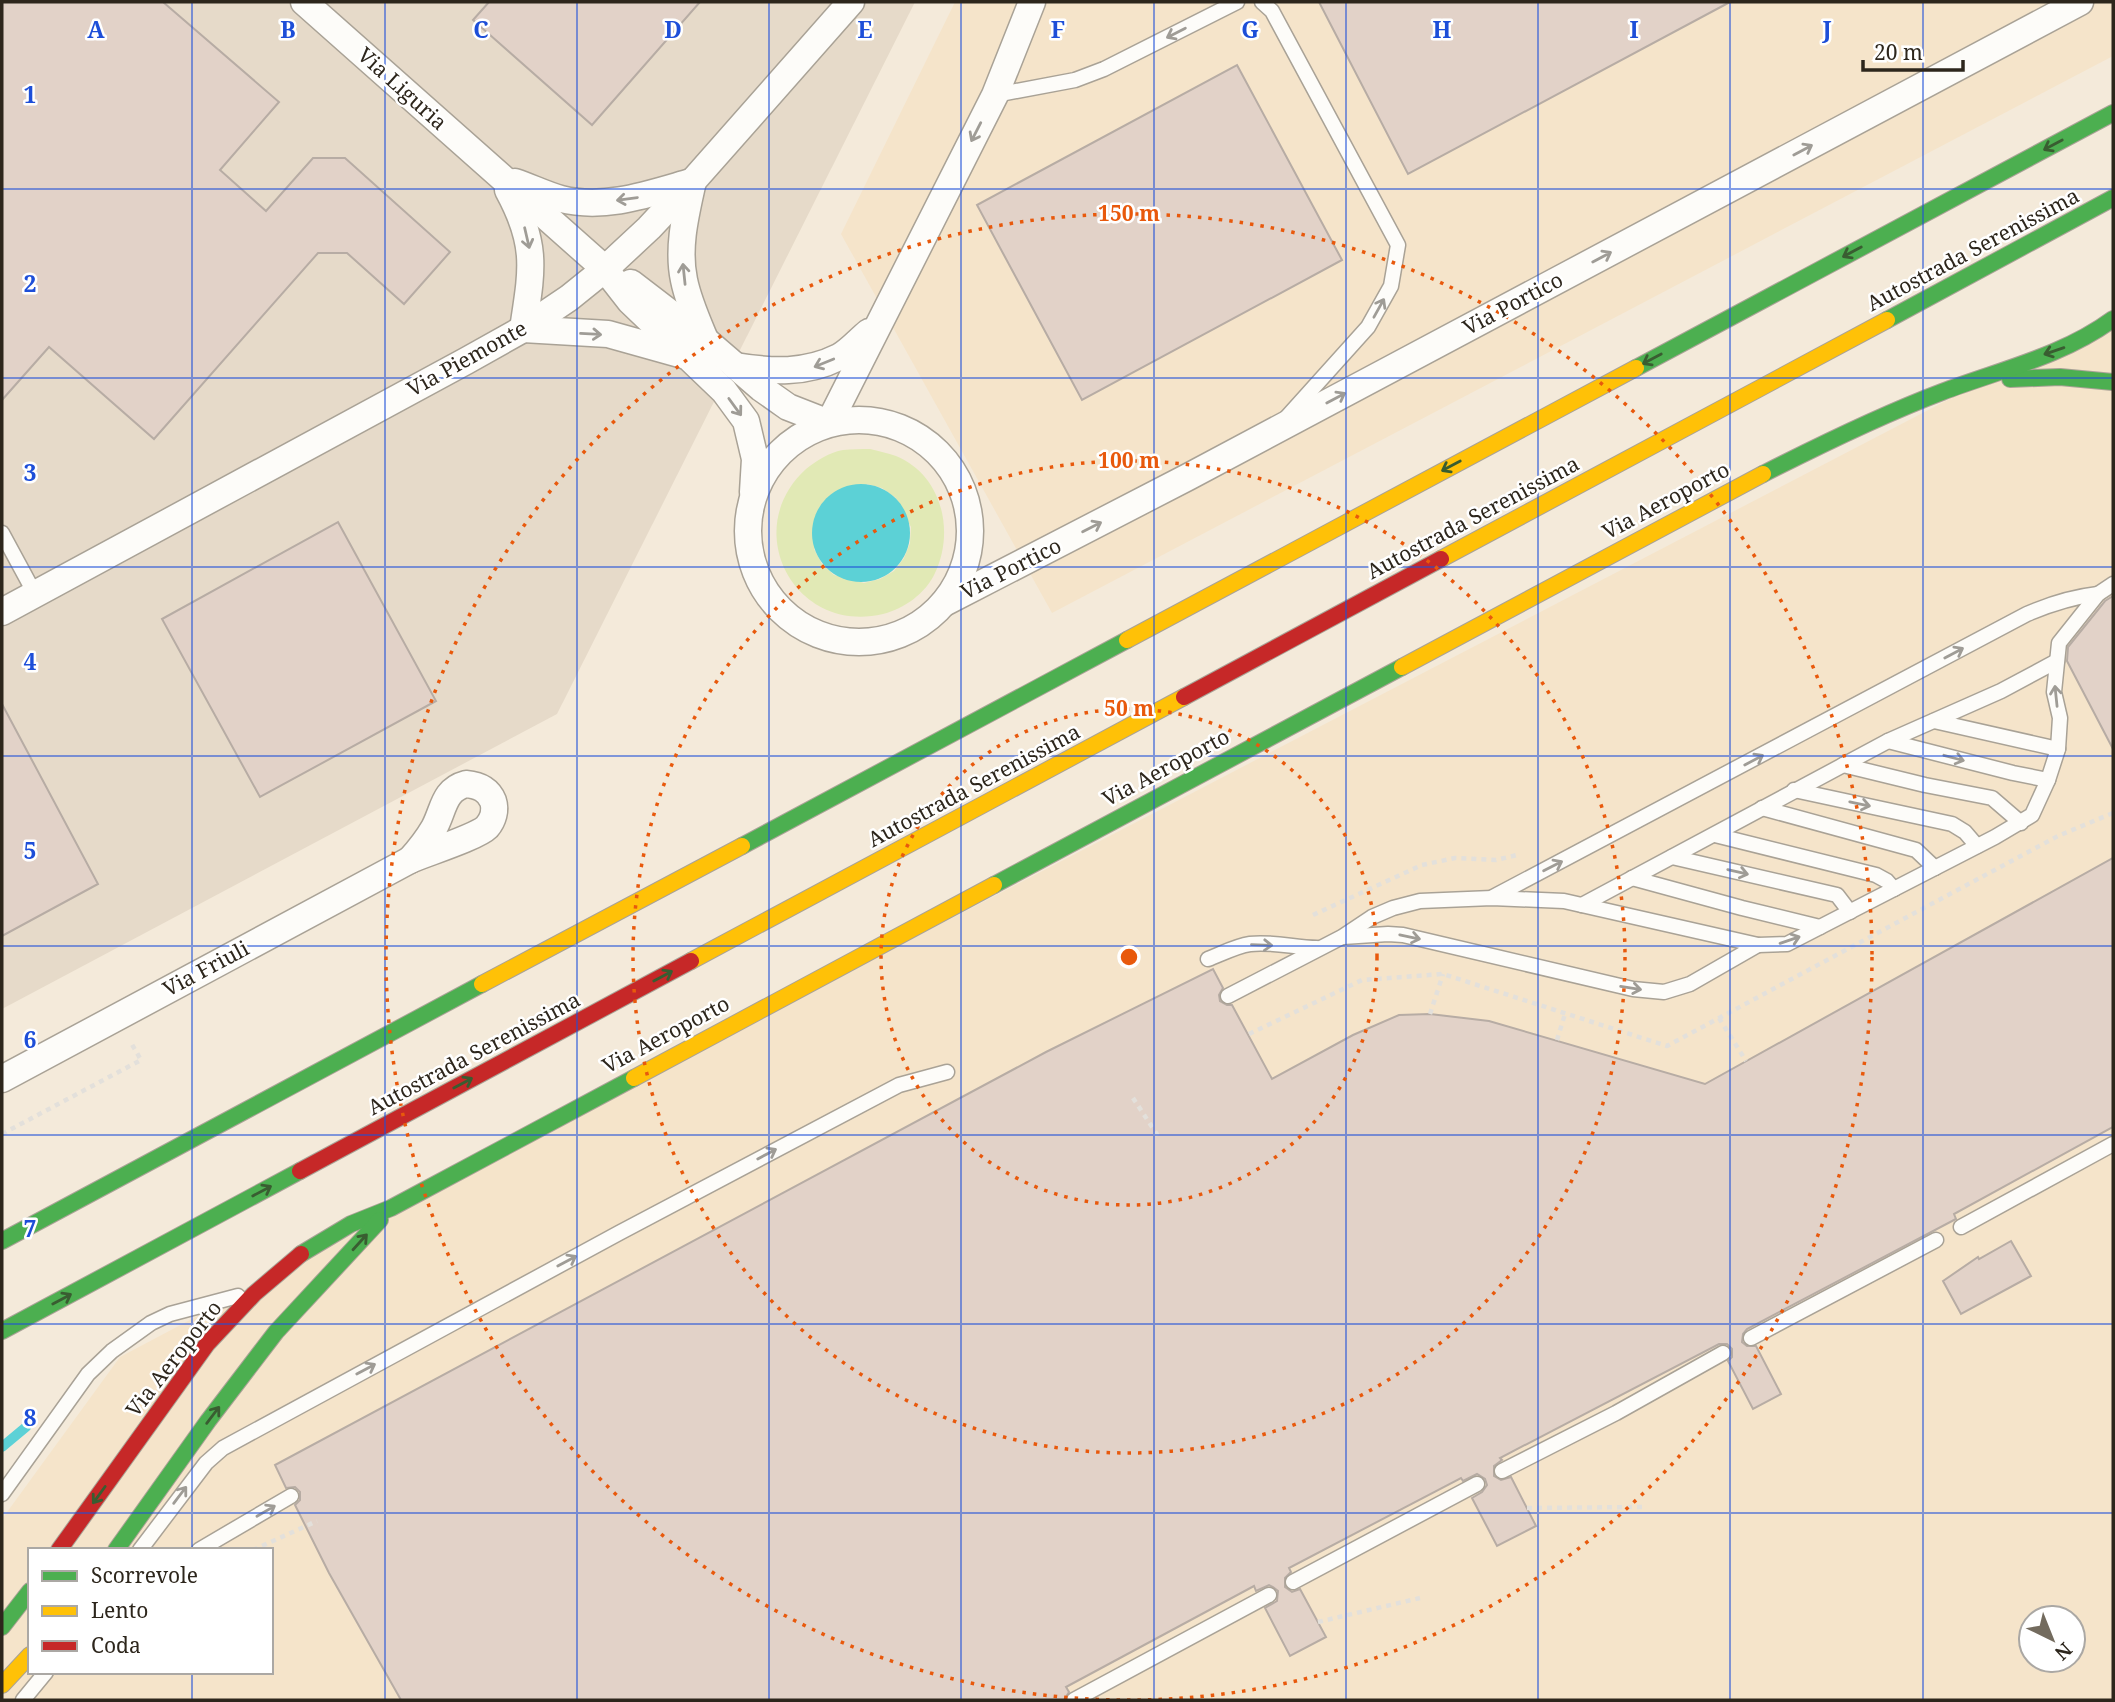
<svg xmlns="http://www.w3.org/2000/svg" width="2115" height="1702" font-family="'Noto Serif',serif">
<rect width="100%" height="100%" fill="#f4eada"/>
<!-- built -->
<g fill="#f5e4ca" fill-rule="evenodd">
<path d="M955 2H2113V56L1052 613 841 234Z"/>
<path d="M2113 314V1700H2V1519L120 1357 781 1007ZM30 1550H271V1672H30ZM2031 1618H2073V1660H2031Z"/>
</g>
<!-- industrial -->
<path fill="#e6dac9" d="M2 2H915L557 714 2 1009Z"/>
<!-- green -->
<path fill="#e1e9b5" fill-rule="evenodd" d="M870 449C878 451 888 453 896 456 942 475 955 531 935 573 926 593 904 609 883 614 795 635 739 530 806 469 816 461 830 452 843 450 852 449 861 449 870 449ZM867 484 882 488 896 498 911 527 910 543 904 558 894 571 880 579 864 583 834 575 822 564 814 549Z"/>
<!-- water -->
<circle fill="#5cd1d6" cx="861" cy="533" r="49"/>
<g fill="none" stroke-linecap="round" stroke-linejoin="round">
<!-- stream -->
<path stroke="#5cd1d6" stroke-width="10" d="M2 1447 26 1427"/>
</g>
<!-- building -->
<g fill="#e2d2c8" stroke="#b7aca4" stroke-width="2">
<path d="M2 2H163L279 102 220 170 266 211 313 158H345L450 252 404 304 347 253H318L154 439 49 347 2 400Z"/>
<path d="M489 2H700L592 125 473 20Z"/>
<path d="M1319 2H1730L1408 174Z"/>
<path d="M1237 65 1342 260 1082 400 977 205Z"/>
<path d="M338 522 436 701 260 797 162 619Z"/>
<path d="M2113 596V749L2067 661 2068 647 2105 601Z"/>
<path d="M2 704 98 884 2 936Z"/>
<path d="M2113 858V1127L1954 1214 1956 1219 1954 1220 1747 1329 1743 1334 1742 1342 1747 1346H1756L1781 1394 1753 1409 1728 1361 1732 1357V1349L1727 1344H1719L1500 1458 1502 1460 1494 1466V1476L1501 1480 1511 1477 1536 1526 1497 1546 1472 1498 1482 1492 1487 1485 1485 1479 1477 1474 1463 1481 1461 1478 1289 1568 1291 1572 1285 1578V1587L1292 1592 1300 1589 1326 1637 1290 1656 1265 1608 1277 1601 1278 1591 1273 1587 1269 1585 1256 1591 1254 1586 1066 1687 1069 1692 1064 1700H401L329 1573 295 1505 300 1500V1492L295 1487 286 1488 275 1465 1046 1052 1213 969 1223 988 1219 995 1220 1001 1227 1005H1232L1272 1079 1353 1035 1399 1015 1430 1014 1489 1021 1705 1084Z"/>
<path d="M2011 1241 2031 1276 1961 1314 1943 1281 1978 1257 1979 1259Z"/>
</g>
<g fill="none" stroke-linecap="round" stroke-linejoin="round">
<defs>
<g id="lane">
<path d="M1262 2 1272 11 1398 245 1391 286 1368 327 1287 417"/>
<path d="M995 95 1075 80 1104 69 1237 2"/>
<path d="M2 533 35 594"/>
<path d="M1934 721 2058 749"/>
<path d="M1888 741 2013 773 2048 780"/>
<path d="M1843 765 1925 785 1992 798 2021 823"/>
<path d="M1794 790 1952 824 1965 832 1977 846"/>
<path d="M1762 808 1916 850 1935 868"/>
<path d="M1715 835 1876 875 1887 881 1894 889"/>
<path d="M1672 857 1837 895 1850 912"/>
<path d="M1632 878 1742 908 1820 927"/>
<path d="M1493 897 2027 614C2050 604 2072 597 2098 594"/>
<path d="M1582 905 1888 741 2001 691 2057 661"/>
<path d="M1343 937 1388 934 1403 935 1633 989 1664 992 1690 984 1758 945"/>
<path d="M1208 959C1221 954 1236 946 1250 944 1271 941 1296 948 1317 948"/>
<path d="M1228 996 1342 937 1372 917 1393 908 1420 901 1492 898 1564 901 1758 945 1787 944 1995 837 2032 815 2048 780 2058 749 2060 718 2054 692 2059 643 2098 594 2113 584"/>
<path d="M1961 1227 2113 1144"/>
<path d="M1751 1338 1936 1240"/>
<path d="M1502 1471 1616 1413 1723 1353"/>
<path d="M2 1494 88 1374 112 1351 151 1323 170 1314 238 1296"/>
<path d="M140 1550 206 1463 223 1448 619 1233 899 1085 947 1072"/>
<path d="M199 1550 291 1496"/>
<path d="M1293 1582 1477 1484"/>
<path d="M23 1700 46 1672"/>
<path d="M1074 1700 1269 1595"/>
</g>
<g id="street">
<path d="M304 2 605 269 630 301 724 391 746 421 755 459 753 492"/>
<path d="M693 181C686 213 677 247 684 280 688 300 696 318 704 337"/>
<path d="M515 182C530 187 546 195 561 199 605 210 649 194 691 182"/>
<path d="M508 190C538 245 532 270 523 329"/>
<path d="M631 283 704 339 761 388 788 407 829 423"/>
<path d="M523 329 608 334 683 355"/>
<path d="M735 366C772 372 805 374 839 357 850 351 859 340 869 332"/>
<circle cx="859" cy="531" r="111"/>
<path d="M829 423 995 95 1032 2"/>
<path d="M944 603 1188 477 2080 2"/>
<path d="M2 612 466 361 523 329 569 298 605 269 649 228 693 181 851 2"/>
<path d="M466 784C478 785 488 789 493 801 496 810 493 820 487 827 477 837 426 853 410 860 419 850 427 840 434 828 444 810 443 790 466 784Z"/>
<path d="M2 1079 410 860"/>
</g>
<g id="fast">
<path d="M1887 320 2113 198"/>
<path d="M1636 368 2113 113"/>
<path d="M2010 379 2060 377 2113 382"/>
<path d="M1763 474C1822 444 1881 415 1942 392 2000 370 2063 356 2113 319"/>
<path d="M742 846 1127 640"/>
<path d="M994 885 1402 667"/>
<path d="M2 1241 482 984"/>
<path d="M301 1254 351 1224 391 1208 634 1078"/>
<path d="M2 1331 300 1171"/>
<path d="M116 1550 208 1421 276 1332 380 1220"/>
<path d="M2 1627 30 1591"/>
</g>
<g id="slow">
<path d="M1441 559 1887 320"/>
<path d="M1127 640 1636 368"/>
<path d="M1402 667 1763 474"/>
<path d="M691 961 1184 697"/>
<path d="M482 984 742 846"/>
<path d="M634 1078 994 885"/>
<path d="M2 1685 30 1655"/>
</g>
<g id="jam">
<path d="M1184 697 1441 559"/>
<path d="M300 1171 691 961"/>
<path d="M59 1550 207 1344 254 1294 301 1254"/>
</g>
</defs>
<!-- lane casing -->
<use href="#lane" stroke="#a9a296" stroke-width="17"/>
<!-- street casing -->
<use href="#street" stroke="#a9a296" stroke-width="29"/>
<!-- fast casing -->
<use href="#fast" stroke="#a9a296" stroke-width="18"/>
<!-- slow casing -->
<use href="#slow" stroke="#a9a296" stroke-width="18"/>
<!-- jam casing -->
<use href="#jam" stroke="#a9a296" stroke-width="18"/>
<!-- path -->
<g stroke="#e3e0db" stroke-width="4.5" stroke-dasharray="5 5" stroke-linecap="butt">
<path d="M1313 915 1422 865 1455 858 1496 860 1517 855"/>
<path d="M1430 1014 1443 974"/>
<path d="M1719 1018 1746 1061"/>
<path d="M1249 1034 1362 980 1443 974 1667 1046 2058 836 2113 813"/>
<path d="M1557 1040 1565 1014"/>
<path d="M1133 1098 1160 1139"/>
<path d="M2 1134 141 1060 130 1041"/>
<path d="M1527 1508 1642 1507"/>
<path d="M253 1550 317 1521"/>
<path d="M1318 1622 1420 1598"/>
</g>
<!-- lane -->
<use href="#lane" stroke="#fdfcf9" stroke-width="14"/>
<!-- street -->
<use href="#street" stroke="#fdfcf9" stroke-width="26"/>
<!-- fast -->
<use href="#fast" stroke="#4caf50" stroke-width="16"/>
<!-- slow -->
<use href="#slow" stroke="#ffc107" stroke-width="16"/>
<!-- jam -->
<use href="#jam" stroke="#c62828" stroke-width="16"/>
</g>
<!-- one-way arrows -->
<defs><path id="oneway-shaft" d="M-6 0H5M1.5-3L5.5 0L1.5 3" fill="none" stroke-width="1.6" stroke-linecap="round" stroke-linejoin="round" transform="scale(1.75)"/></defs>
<g stroke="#9f9c96">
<use href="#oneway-shaft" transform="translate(1176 33) rotate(153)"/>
<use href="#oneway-shaft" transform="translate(976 132) rotate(117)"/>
<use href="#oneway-shaft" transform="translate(1803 150) rotate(-28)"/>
<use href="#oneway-shaft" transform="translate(627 199) rotate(172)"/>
<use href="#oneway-shaft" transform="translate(527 238) rotate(77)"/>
<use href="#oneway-shaft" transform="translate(1602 257) rotate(-28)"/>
<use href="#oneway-shaft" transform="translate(684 274) rotate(-96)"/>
<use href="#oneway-shaft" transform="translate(1379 308) rotate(-61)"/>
<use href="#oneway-shaft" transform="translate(591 334) rotate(3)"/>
<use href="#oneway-shaft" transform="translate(824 363) rotate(158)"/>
<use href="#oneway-shaft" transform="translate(1336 398) rotate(-28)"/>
<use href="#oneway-shaft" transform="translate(735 407) rotate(54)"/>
<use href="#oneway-shaft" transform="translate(1092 527) rotate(-27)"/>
<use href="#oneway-shaft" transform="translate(1954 653) rotate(-28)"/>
<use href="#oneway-shaft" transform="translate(2056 696) rotate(-96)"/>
<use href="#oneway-shaft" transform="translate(1954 758) rotate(15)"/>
<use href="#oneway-shaft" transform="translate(1754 760) rotate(-28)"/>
<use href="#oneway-shaft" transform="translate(1860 804) rotate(12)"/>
<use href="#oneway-shaft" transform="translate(1553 866) rotate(-27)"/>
<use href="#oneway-shaft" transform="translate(1738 872) rotate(13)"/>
<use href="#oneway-shaft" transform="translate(1410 937) rotate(12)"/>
<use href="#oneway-shaft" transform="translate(1790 940) rotate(-19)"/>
<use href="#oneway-shaft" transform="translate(1262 945) rotate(2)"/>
<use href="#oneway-shaft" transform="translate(1631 988) rotate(9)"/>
<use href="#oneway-shaft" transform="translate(767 1154) rotate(-28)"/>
<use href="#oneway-shaft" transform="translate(567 1261) rotate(-28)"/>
<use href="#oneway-shaft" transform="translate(366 1369) rotate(-28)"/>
<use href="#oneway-shaft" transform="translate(180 1495) rotate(-53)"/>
<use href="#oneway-shaft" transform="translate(266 1511) rotate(-30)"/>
</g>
<g stroke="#395d31">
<use href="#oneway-shaft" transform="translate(2053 145) rotate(152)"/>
<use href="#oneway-shaft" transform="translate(1852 252) rotate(152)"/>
<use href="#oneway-shaft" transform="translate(2054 351) rotate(161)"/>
<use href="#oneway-shaft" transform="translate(1652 359) rotate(152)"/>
<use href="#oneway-shaft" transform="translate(1451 466) rotate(152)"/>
<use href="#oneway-shaft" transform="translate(663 976) rotate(-28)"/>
<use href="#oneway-shaft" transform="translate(463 1083) rotate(-28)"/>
<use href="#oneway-shaft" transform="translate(262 1191) rotate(-28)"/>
<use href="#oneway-shaft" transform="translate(360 1242) rotate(-48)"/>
<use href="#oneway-shaft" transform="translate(62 1299) rotate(-28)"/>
<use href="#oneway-shaft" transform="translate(213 1415) rotate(-53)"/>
<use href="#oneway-shaft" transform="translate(99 1495) rotate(126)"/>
</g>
<!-- grid -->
<path fill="none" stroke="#1d4ed8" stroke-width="2" stroke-opacity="0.55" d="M192 2V1550M385 2V1700M577 2V1700M769 2V1700M961 2V1700M1154 2V1700M1346 2V1700M1538 2V1700M1730 2V1700M1923 2V1700M2 189H2113M2 378H2113M2 567H2113M2 756H2113M2 946H2113M2 1135H2113M2 1324H2113M2 1513H2113M192 1672V1700"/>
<!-- distance rings -->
<g fill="none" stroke="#e8590c" stroke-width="3.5" stroke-dasharray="3.5 7">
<circle cx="1129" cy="957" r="248"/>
<circle cx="1129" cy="957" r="496"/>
<circle cx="1129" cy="957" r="743"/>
</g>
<g text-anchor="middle" stroke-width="5" stroke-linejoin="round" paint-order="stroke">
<!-- street labels -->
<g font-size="21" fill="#2d261c" stroke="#fff">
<text transform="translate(402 89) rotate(42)" y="7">Via Liguria</text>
<text transform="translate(1973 250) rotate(-28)" y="7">Autostrada Serenissima</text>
<text transform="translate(1513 304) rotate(-28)" y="7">Via Portico</text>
<text transform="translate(467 359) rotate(-29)" y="7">Via Piemonte</text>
<text transform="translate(1666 501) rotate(-28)" y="7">Via Aeroporto</text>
<text transform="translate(1473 518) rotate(-28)" y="7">Autostrada Serenissima</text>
<text transform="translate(1011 569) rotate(-27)" y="7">Via Portico</text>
<text transform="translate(1166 768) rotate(-28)" y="7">Via Aeroporto</text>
<text transform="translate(974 786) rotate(-28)" y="7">Autostrada Serenissima</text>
<text transform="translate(206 969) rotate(-28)" y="7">Via Friuli</text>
<text transform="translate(666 1035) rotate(-28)" y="7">Via Aeroporto</text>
<text transform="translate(474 1054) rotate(-28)" y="7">Autostrada Serenissima</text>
<text transform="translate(174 1359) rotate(-52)" y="7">Via Aeroporto</text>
</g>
</g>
<g font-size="23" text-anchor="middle" font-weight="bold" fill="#1d4ed8" stroke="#fff" stroke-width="5" stroke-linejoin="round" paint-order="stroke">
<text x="96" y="38">A</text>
<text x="288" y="38">B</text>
<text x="481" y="38">C</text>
<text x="673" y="38">D</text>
<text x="865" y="38">E</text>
<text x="1058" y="38">F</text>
<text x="1250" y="38">G</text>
<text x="1442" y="38">H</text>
<text x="1634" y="38">I</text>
<text x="1827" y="38">J</text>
<text x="30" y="103">1</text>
<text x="30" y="292">2</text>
<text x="30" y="481">3</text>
<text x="30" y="670">4</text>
<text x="30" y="859">5</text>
<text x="30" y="1048">6</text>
<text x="30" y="1237">7</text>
<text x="30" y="1426">8</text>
</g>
<circle cx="1129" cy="957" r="10" fill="#e8590c" stroke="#fff" stroke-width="3.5"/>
<g font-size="21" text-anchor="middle" font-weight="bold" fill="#e8590c" stroke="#fff" stroke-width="5" stroke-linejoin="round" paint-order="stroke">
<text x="1129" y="221">150 m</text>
<text x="1129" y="468">100 m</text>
<text x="1129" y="716">50 m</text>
</g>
<!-- border -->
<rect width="2115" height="1702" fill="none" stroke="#2d261c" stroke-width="7"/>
<!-- legend -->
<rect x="28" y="1548" width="245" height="126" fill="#ffffff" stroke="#aba8a4" stroke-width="2"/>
<rect x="42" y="1571" width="35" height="10" fill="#4caf50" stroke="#aba8a4" stroke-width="2"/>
<text x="91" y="1583" font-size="21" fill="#2d261c">Scorrevole</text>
<rect x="42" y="1606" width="35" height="10" fill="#ffc107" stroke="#aba8a4" stroke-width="2"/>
<text x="91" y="1618" font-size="21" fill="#2d261c">Lento</text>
<rect x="42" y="1641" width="35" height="10" fill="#c62828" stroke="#aba8a4" stroke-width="2"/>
<text x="91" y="1653" font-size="21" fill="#2d261c">Coda</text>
<!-- north arrow -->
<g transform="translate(2052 1639) rotate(137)"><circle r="33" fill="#ffffff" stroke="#aba8a4" stroke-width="2"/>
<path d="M0-5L12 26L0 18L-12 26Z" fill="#736b5e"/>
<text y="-10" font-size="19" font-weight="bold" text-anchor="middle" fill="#2d261c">N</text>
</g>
<!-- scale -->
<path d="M1863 60v10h100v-10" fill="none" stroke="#2d261c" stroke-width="3.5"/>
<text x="1874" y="60" font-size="21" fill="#2d261c" stroke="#ffffff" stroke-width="5" paint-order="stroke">20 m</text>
</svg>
